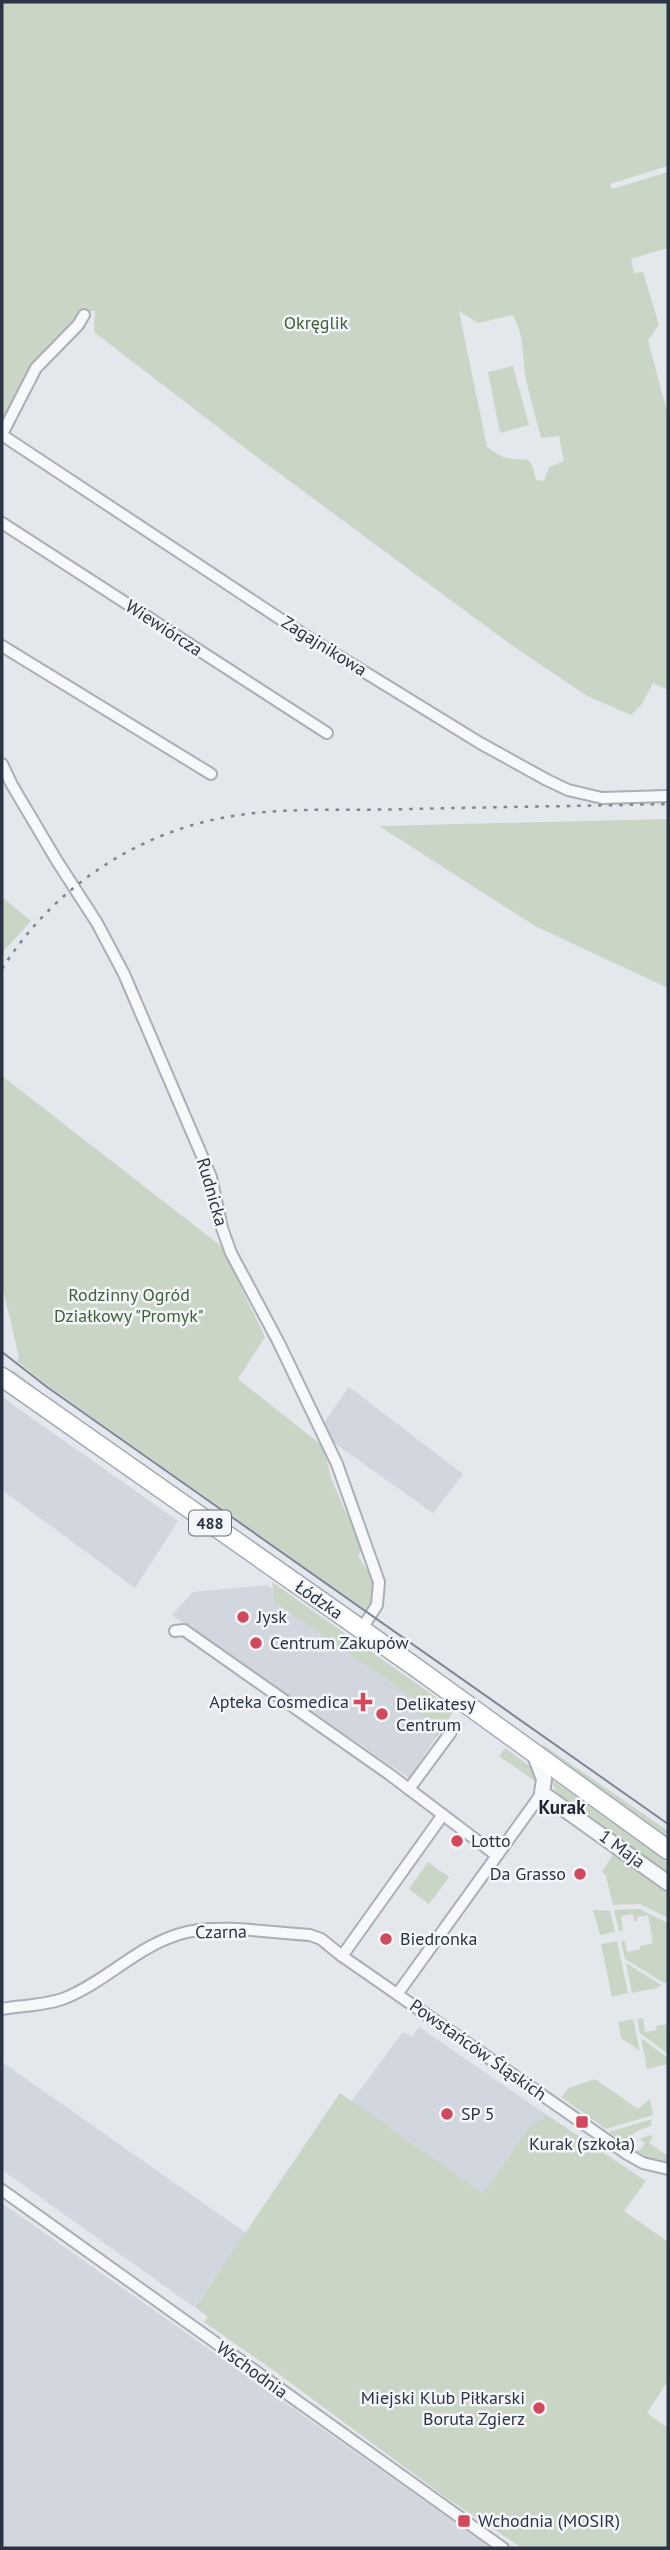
<svg xmlns="http://www.w3.org/2000/svg" width="670" height="2550" font-family="'PT Sans',sans-serif">
<rect width="100%" height="100%" fill="#e4e7ec"/>
<!-- built -->
<g fill="#d2d6de">
<path d="M349 1387 463 1474 433 1513 333 1442 323 1424Z"/>
<path d="M2 1397 178 1521 135 1588 2 1490Z"/>
<path d="M267 1585 451 1715 409 1778 172 1615 193 1592Z"/>
<path d="M419 2027 547 2115 529 2127 483 2193 351 2102 403 2032 412 2037Z"/>
<path d="M2 2062 246 2233 194 2307 2 2170Z"/>
<path d="M2 2203 491 2548H4L2 2546Z"/>
</g>
<!-- green -->
<g fill="#c9d6c5" fill-rule="evenodd">
<path d="M2 2H668V166L610 184 612 189 668 172V248L631 259 634 273 643 272 659 325 648 340 668 415V690L653 683 642 704 631 715 587 696 510 644 249 451 94 332 95 311H79L71 327 35 363 2 421ZM459 311 478 323 512 315C525 334 522 358 526 379 530 399 536 418 541 438L559 436 564 461 549 467 544 481 536 480C530 449 525 464 503 457 498 455 492 450 487 447Z"/>
<path d="M513 366 529 425 500 433 488 372Z"/>
<path d="M668 819V988L535 926 379 826Z"/>
<path d="M2 897 31 921 2 953Z"/>
<path d="M2 1076 221 1246 265 1337 238 1379 324 1447 331 1478 362 1550 358 1556 367 1570 371 1569 378 1588 369 1612 48 1386 17 1361 19 1357 2 1285Z"/>
<path d="M13 1370 46 1396 363 1618 361 1619 12 1374Z"/>
<path d="M10 1390 385 1655 384 1657 5 1391Z"/>
<path d="M272 1582 454 1710 437 1737 425 1729 430 1722 417 1713 423 1705 278 1604 275 1608Z"/>
<path d="M542 1744 668 1831V1839L546 1753Z"/>
<path d="M505 1748 536 1771 539 1784 499 1756Z"/>
<path d="M551 1779 668 1862V1876L566 1805 558 1796Z"/>
<path d="M615 1851 668 1889V1918L640 1904 613 1905 606 1876 602 1872Z"/>
<path d="M428 1862 449 1877 429 1904 409 1889Z"/>
<path d="M639 1909 668 1923V1982L664 1983 625 1959 621 1942 625 1941 627 1952 640 1949V1946L653 1943 648 1915 637 1917V1921H634L633 1914 621 1916 623 1930 619 1931 614 1910Z"/>
<path d="M593 1910 610 1911 615 1932 600 1935Z"/>
<path d="M617 1941 628 1993 612 1997 601 1944Z"/>
<path d="M626 1963 661 1985 657 1988 632 1993Z"/>
<path d="M643 2018 645 2032 657 2030 656 2026 668 2024V2054L640 2033 637 2019Z"/>
<path d="M633 2019 640 2051 621 2038 618 2022Z"/>
<path d="M641 2038 668 2058V2064L647 2069Z"/>
<path d="M595 2079 638 2109 650 2099 653 2115 606 2129 561 2097 569 2088Z"/>
<path d="M340 2093 483 2193 529 2127 547 2115 646 2181 624 2211 668 2242V2381L647 2413 668 2428V2548H522L445 2497 273 2370 204 2322 208 2317 195 2307Z"/>
<path d="M652 2119 651 2126 637 2131 624 2142 609 2132Z"/>
<path d="M651 2135 653 2136 649 2143 668 2156V2162L651 2159 632 2149 639 2151 645 2143 639 2139Z"/>
</g>
<g fill="none" stroke-linecap="round" stroke-linejoin="round">
<defs>
<g id="minor">
<path d="M2 434 36 368 78 325 84 315"/>
<path d="M2 435 306 636 480 743 547 780 568 790 602 798 668 796"/>
<path d="M2 523 327 733"/>
<path d="M2 646 211 774"/>
<path d="M2 764 12 785 57 861 97 923 124 974 211 1177 222 1228 231 1253 279 1343 337 1464 379 1582 377 1605 361 1630"/>
<path d="M175 1631 184 1630 389 1774 496 1855"/>
<path d="M409 1789 451 1732"/>
<path d="M342 1956 442 1816"/>
<path d="M398 1993 542 1793"/>
<path d="M2 2009C22 2005 45 2006 65 1998 109 1980 140 1943 187 1932 224 1924 272 1933 310 1935L321 1939 342 1956 627 2154 643 2163 668 2169"/>
<path d="M2 2190 503 2548"/>
</g>
<path id="tertiary" d="M534 1753 544 1779 542 1793 668 1883"/>
<path id="primary" d="M2 1377 418 1669 668 1850"/>
</defs>
<!-- minor casing -->
<use href="#minor" stroke="#a9aeb7" stroke-width="14"/>
<!-- tertiary casing -->
<use href="#tertiary" stroke="#a9aeb7" stroke-width="18"/>
<!-- primary casing -->
<use href="#primary" stroke="#a3abb8" stroke-width="21"/>
<!-- minor -->
<use href="#minor" stroke="#f7f8fa" stroke-width="10"/>
<!-- tertiary -->
<use href="#tertiary" stroke="#f7f8fa" stroke-width="14"/>
<!-- primary -->
<use href="#primary" stroke="#fff" stroke-width="18"/>
<!-- tram -->
<path stroke="#7d8696" stroke-width="2" d="M2 1352 47 1387 668 1824"/>
<!-- rail -->
<path stroke="#7d8696" stroke-width="2.5" stroke-dasharray="3.5 7" stroke-linecap="butt" d="M2 969C54 886 141 829 239 815 294 807 352 811 408 809 495 807 582 806 668 804"/>
</g>
<!-- markers -->
<g fill="#d1495b" stroke="#f4f6f9" stroke-width="2.5">
<circle cx="243" cy="1617" r="7"/>
<circle cx="256" cy="1643" r="7"/>
<path d="M359.5 1691.5h7v7h7v7h-7v7h-7v-7h-7v-7h7z"/>
<circle cx="382" cy="1714" r="7"/>
<circle cx="457" cy="1841" r="7"/>
<circle cx="580" cy="1874" r="7"/>
<circle cx="386" cy="1939" r="7"/>
<circle cx="447" cy="2114" r="7"/>
<rect x="575" y="2115" width="14" height="14" rx="3.5"/>
<circle cx="539" cy="2408" r="7"/>
<rect x="457" y="2514" width="14" height="14" rx="3.5"/>
</g>
<g text-anchor="middle" stroke-width="5" stroke-linejoin="round" paint-order="stroke">
<!-- shield labels -->
<rect fill="#f4f6f9" stroke="#676e7b" stroke-width="2" x="189" y="1510.5" width="42" height="25" rx="5"/>
<g font-size="16" font-weight="bold" fill="#2b3445">
<text x="210" y="1529">488</text>
</g>
<!-- park labels -->
<g font-size="18" fill="#3f6138" stroke="#f4f6f9">
<text x="316" y="329">Okręglik</text>
<text x="129" y="1301">Rodzinny Ogród<tspan x="129" dy="21">Działkowy "Promyk"</tspan></text>
</g>
<!-- street labels -->
<g font-size="18" fill="#2b3445" stroke="#f4f6f9">
<text transform="translate(164 628) rotate(33)" y="6">Wiewiórcza</text>
<text transform="translate(324 646) rotate(32)" y="6">Zagajnikowa</text>
<text transform="translate(212 1192) rotate(74)" y="6">Rudnicka</text>
<text transform="translate(319 1600) rotate(35)" y="6">Łódzka</text>
<text transform="translate(622 1849) rotate(36)" y="6">1 Maja</text>
<text transform="translate(221 1932) rotate(-1)" y="6">Czarna</text>
<text transform="translate(478 2050) rotate(35)" y="6">Powstańców Śląskich</text>
<text transform="translate(252 2370) rotate(36)" y="6">Wschodnia</text>
</g>
<!-- poi labels -->
<g font-size="18" fill="#2b3445" stroke="#f4f6f9" text-anchor="start">
<text x="257" y="1623">Jysk</text>
<text x="270" y="1649">Centrum Zakupów</text>
<text x="349" y="1708" text-anchor="end">Apteka Cosmedica</text>
<text x="396" y="1710">Delikatesy<tspan x="396" dy="21">Centrum</tspan></text>
<text x="471" y="1847">Lotto</text>
<text x="566" y="1880" text-anchor="end">Da Grasso</text>
<text x="400" y="1945">Biedronka</text>
<text x="461" y="2120">SP 5</text>
<text x="582" y="2150" text-anchor="middle">Kurak (szkoła)</text>
<text x="525" y="2404" text-anchor="end">Miejski Klub Piłkarski<tspan x="525" dy="21">Boruta Zgierz</tspan></text>
<text x="478" y="2527">Wchodnia (MOSIR)</text>
</g>
<!-- neighbourhood labels -->
<g font-size="19" font-weight="bold" fill="#1d2536" stroke="#f4f6f9">
<text x="562" y="1814">Kurak</text>
</g>
</g>
<!-- border -->
<rect width="670" height="2550" fill="none" stroke="#2b3445" stroke-width="7"/>
</svg>
